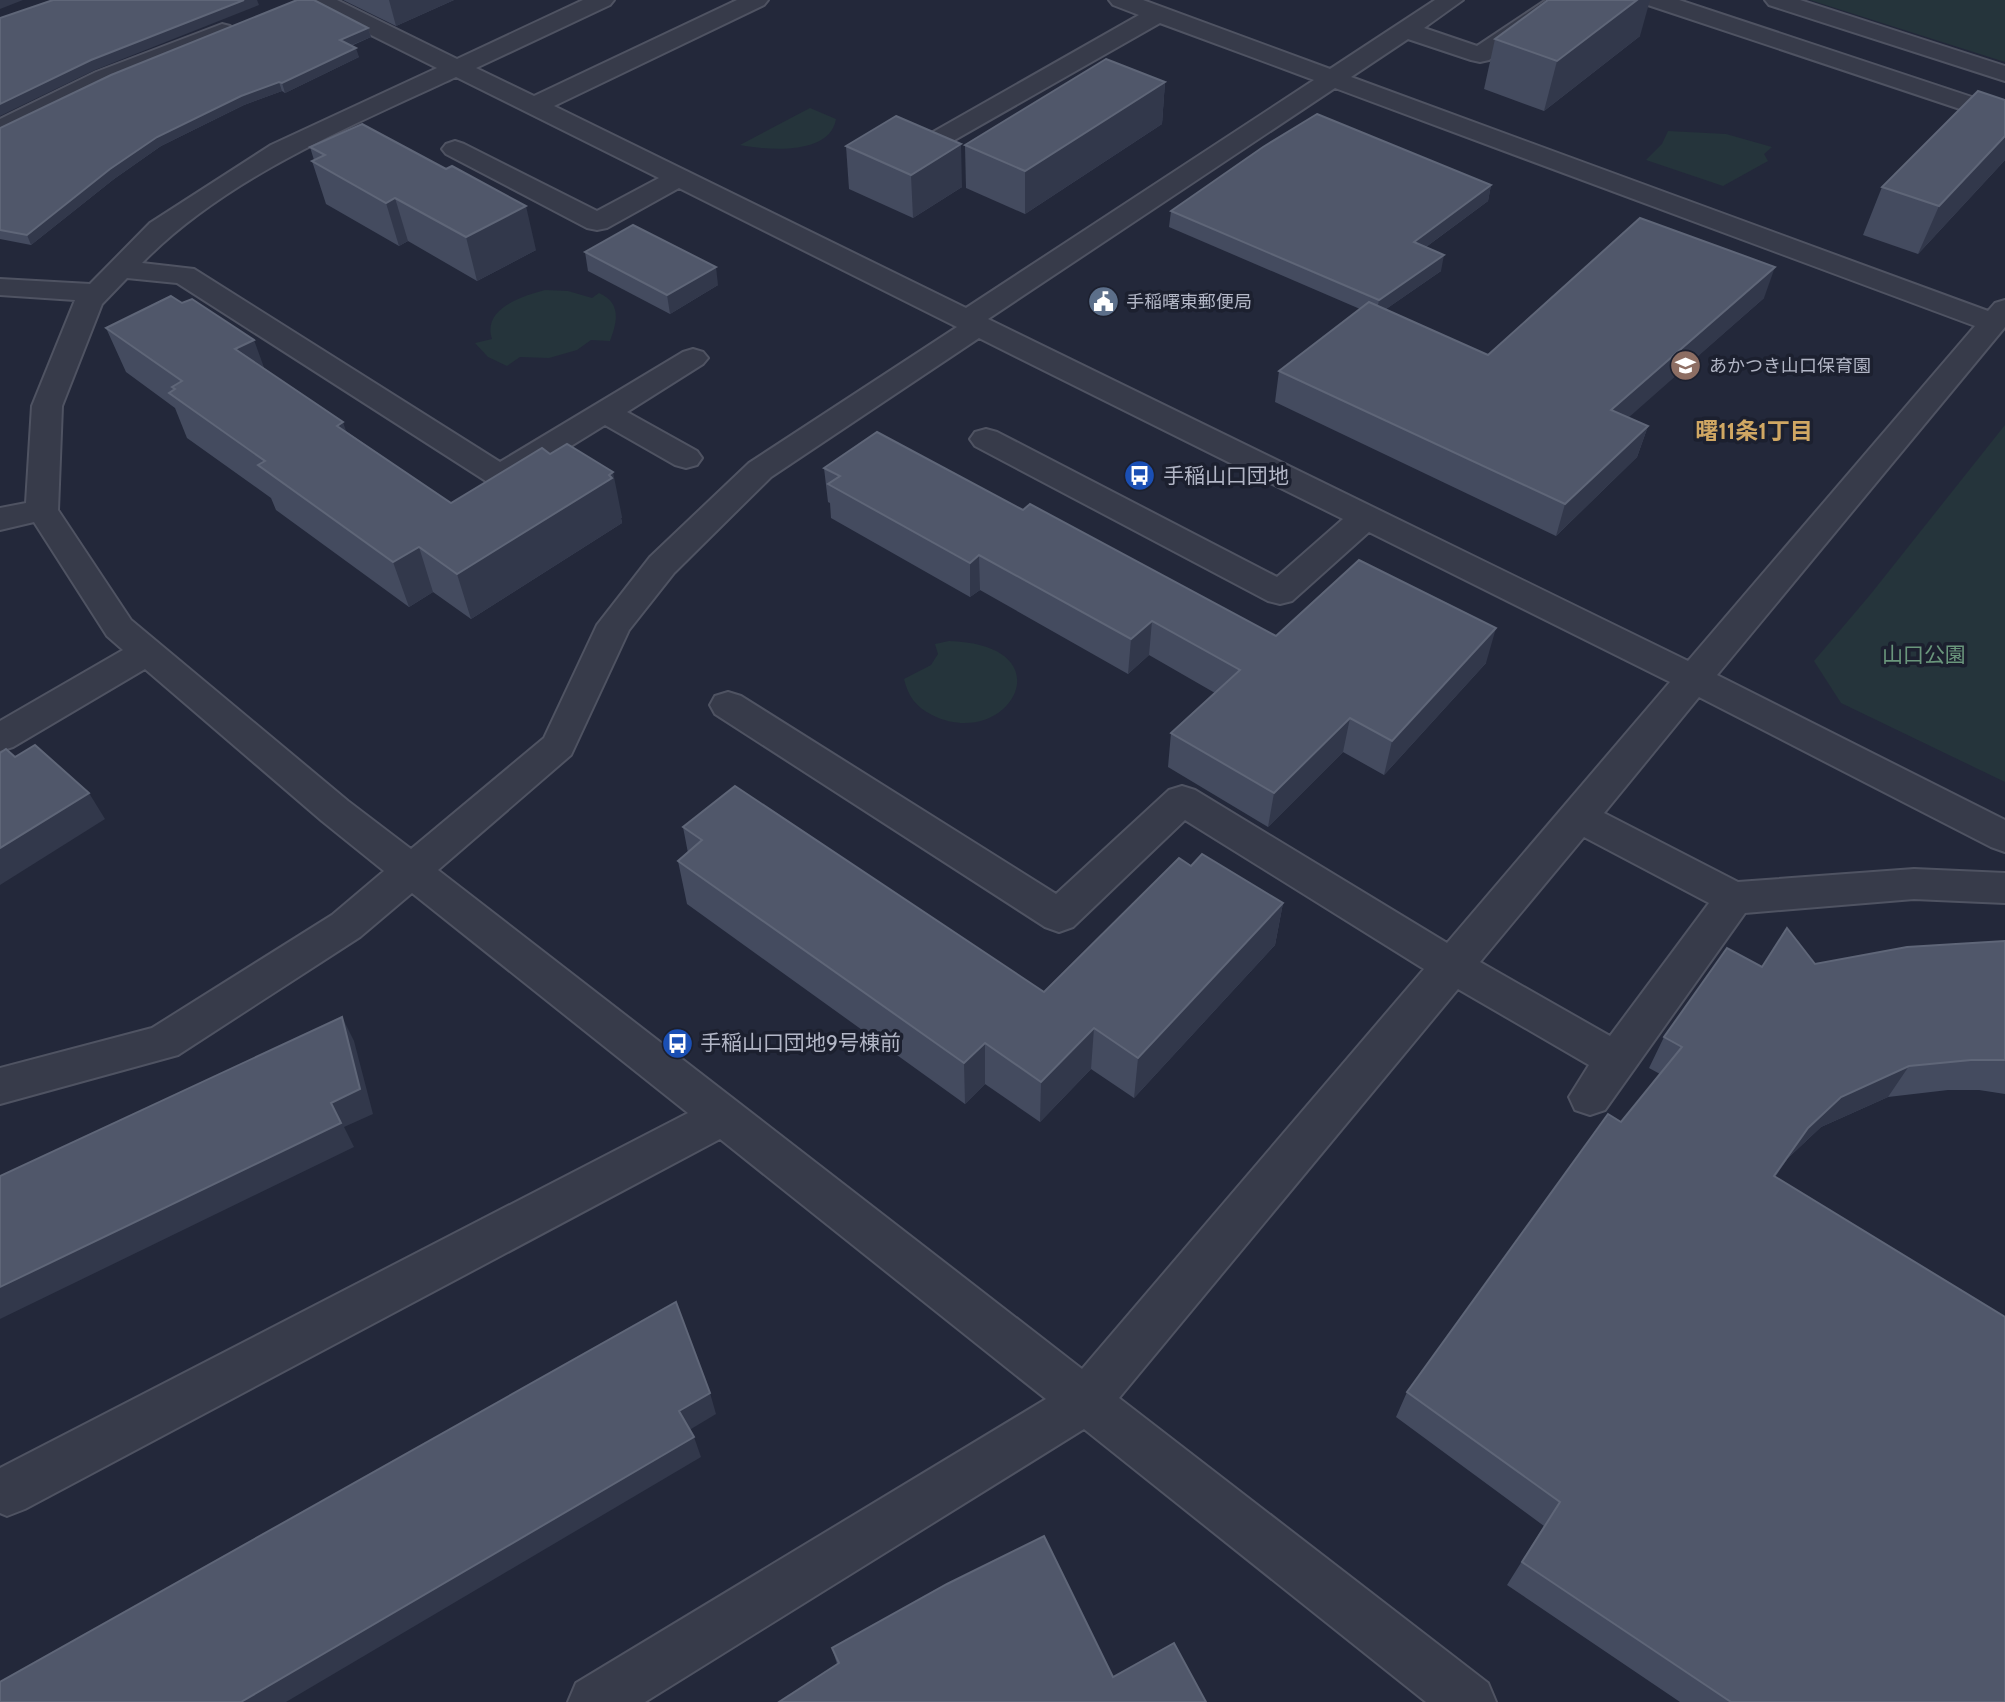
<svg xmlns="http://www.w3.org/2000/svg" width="2005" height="1702" font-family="Cabin,'Noto Sans JP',sans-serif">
<rect width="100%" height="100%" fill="#23283a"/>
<!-- green -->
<g fill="#25343b">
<path d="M1810 0H2005V62Z"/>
<path d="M810 108 836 119C830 156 766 150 740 145Z"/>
<path d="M1668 131 1726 134 1772 147 1764 154 1768 161 1723 186 1646 160 1662 144Z"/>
<path d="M545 290 568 291 592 298 599 293C622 303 617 322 610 341L591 340 577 350 549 358 520 357 507 366 488 357 475 343 492 339C482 309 522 296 545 290Z"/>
<path d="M2005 425V782L1841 703 1814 661 1870 595Z"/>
<path d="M949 641C1070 645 1008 753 932 715 916 707 908 696 904 679L931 665 938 654 935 644Z"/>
</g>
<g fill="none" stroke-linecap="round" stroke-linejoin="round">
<defs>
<g id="minor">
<path d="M307 0H337L457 59 583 0H614L610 5 476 68 534 96 737 0H768L764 5 554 106 966 308 1314 80 1160 23 937 150 928 153 919 150 915 145 919 140 1139 15 1113 5 1109 0H1143L1330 69 1435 0H1463L1424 28 1477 46 1546 0H1574L1489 60 1480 62 1471 60 1408 39 1351 77 1988 311 1995 303 2005 300V327L1717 675 2005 820V852L1991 847 1699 697 1604 813 1738 882 1914 869 2005 873V903L1914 899 1745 913 1605 1110 1590 1115 1575 1110 1569 1097 1589 1065 1458 989 1119 1398 1488 1683 1496 1702H1426L1084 1429 645 1702H568L576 1683 1046 1399 720 1139 25 1509 7 1516 0 1513V1468L688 1113 412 893 360 937 178 1055 0 1104V1068L152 1028 332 915 384 871 322 821 145 669 13 747 0 751V721L123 650 107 636 34 522 0 530V508L26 503 32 406 75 300 0 295V279L90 284 150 223 271 145 437 68 311 5ZM456 77 659 178 597 211 464 144 455 141 446 144 442 149 446 154 587 228 597 230 607 228 679 188 957 327 749 463 650 557 597 625 544 738 411 849 348 801 131 620 58 510 62 406 102 304 127 278 177 283 489 483 500 486 511 483 605 425 675 465 686 468 697 465 702 458 697 451 627 412 703 364 708 358 703 352 693 349 683 352 500 462 194 269 142 263C226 177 349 127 456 77ZM1335 88 1975 326 1688 661 988 319ZM979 338 1343 519 1277 577 997 432 986 429 975 432 970 439 975 446 1268 601 1280 604 1292 601 1369 532 1670 682 1447 943 1195 790 1182 786 1169 790 1056 894 741 696 728 692 715 696 710 705 715 714 1045 927 1059 932 1073 927 1185 820 1424 969 1082 1369 438 870 571 755 629 630 674 573 771 477ZM1584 837 1709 903 1610 1036 1480 962Z"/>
<path d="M1644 0H1679L2005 108V124L1648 5Z"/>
<path d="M1765 0H1800L2005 66V81L1769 5Z"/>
<path d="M222 24 230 26 234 31 230 36 114 82 0 137V119L96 72Z"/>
</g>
</defs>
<!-- minor casing -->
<use href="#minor" stroke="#4f5362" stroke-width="4"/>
<!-- minor -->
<use href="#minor" fill="#373b4a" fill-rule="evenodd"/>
</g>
<!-- wall -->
<g fill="#444b5f">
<path d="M343 0H454L396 26Z"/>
<path d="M368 28 371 37 351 46 359 57 285 93 282 91 244 105 161 146 114 179 31 245 0 239V128Z"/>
<path d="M1640 36 1544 111 1484 89 1495 39Z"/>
<path d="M1165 82 1162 124 1025 214 966 188 965 145Z"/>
<path d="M2005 100V160L1918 254 1863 235 1882 187Z"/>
<path d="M846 146 962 187 913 218 849 189Z"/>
<path d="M310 147 536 250 477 281 408 241 399 246 326 204 312 161 314 160Z"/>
<path d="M1491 185 1488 201 1426 247 1441 271 1386 309 1488 355 1764 298 1628 417 1648 426 1637 457 1556 536 1275 402 1279 371 1360 309 1169 227 1171 211Z"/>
<path d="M585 252 718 285 670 314 588 271Z"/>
<path d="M106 328 265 369 347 432 451 503 622 517 621 518 622 523 471 619 433 592 409 607 276 510 271 498 187 438 175 408 126 372Z"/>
<path d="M824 468 1023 510 1276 636 1486 663 1384 775 1343 752 1268 827 1168 767 1171 733 1215 693 1149 655 1128 674 980 590 970 597 831 518 830 503 828 502Z"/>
<path d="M683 827 1044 992 1191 866 1283 903 1275 945 1134 1098 1091 1069 1040 1122 985 1084 965 1104 687 904 678 861 688 853Z"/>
<path d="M2005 941V1094L1979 1090H1948L1888 1097 1821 1127 1788 1158 1775 1177 2005 1702H1680L1507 1585 1544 1526 1396 1417 1407 1392 1660 1074 1649 1068 1664 1037 1762 967 1815 964Z"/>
<path d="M832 1648 1113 1677 837 1664Z"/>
</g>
<!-- shaded-wall -->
<g fill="#32384b">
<path d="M0 0H23L0 9Z"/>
<path d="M244 0H257L259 5 95 70 0 116V104L91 60Z"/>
<path d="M389 0H454L396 26Z"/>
<path d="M1637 0H1650L1640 36 1544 111 1557 61Z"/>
<path d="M368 28 371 37 342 49 340 40Z"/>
<path d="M356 48 359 57 285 93 282 83Z"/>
<path d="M279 82 282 91 244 105 161 146 114 179 31 245 27 235 110 169 157 137 241 96Z"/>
<path d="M1165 82 1162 124 1025 214V171Z"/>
<path d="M2005 136V160L1918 254 1939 206Z"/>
<path d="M961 144 962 187 913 218 911 175Z"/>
<path d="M1491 185 1488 201 1411 258 1414 242Z"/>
<path d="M395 198 408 241 399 246 386 203Z"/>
<path d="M526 206 536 250 477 281 466 237Z"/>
<path d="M1444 255 1441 271 1376 316 1379 300Z"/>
<path d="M716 267 718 285 670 314 667 295Z"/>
<path d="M1775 267 1764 298 1602 441 1611 410Z"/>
<path d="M254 340 270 384 235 349Z"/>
<path d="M343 422 358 467 337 426Z"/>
<path d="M1648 426 1637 457 1556 536 1565 504Z"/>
<path d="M613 472 622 517 621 518 622 523 471 619 457 574Z"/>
<path d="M419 547 433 592 409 607 393 562Z"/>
<path d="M979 555 980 590 970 597V563Z"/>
<path d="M1152 621 1149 655 1128 674 1131 639Z"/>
<path d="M1496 628 1486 663 1384 775 1392 741Z"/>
<path d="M1350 718 1343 752 1268 827 1274 793Z"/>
<path d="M89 793 105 819 0 885V848Z"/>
<path d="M1283 903 1275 945 1134 1098 1138 1058Z"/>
<path d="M342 1017 354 1041 373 1114 344 1127 354 1147 0 1319V1287L331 1103Z"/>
<path d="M1094 1028 1091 1069 1040 1122 1041 1082Z"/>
<path d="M985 1043V1084L965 1104 964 1063Z"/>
<path d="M1909 1066 1888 1097 1821 1127 1788 1158 1755 1205 1808 1128 1841 1097Z"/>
<path d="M710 1393 716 1414 686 1432 679 1411Z"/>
<path d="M694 1437 701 1457 286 1702H241Z"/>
</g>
<!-- building -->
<g fill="#50576a" stroke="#5f6678" stroke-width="2">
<path d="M53 0H244L91 60 0 104V18Z"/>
<path d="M297 0H314L368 28 340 40 356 48 282 83 279 82 241 96 157 137 110 169 27 235 0 230V128L111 75Z"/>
<path d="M1548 0H1637L1557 61 1495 39Z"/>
<path d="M1106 59 1165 82 1025 171 965 145Z"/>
<path d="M1978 91 2005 100V136L1939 206 1882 187Z"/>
<path d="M1317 114 1491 185 1414 242 1444 255 1379 300 1171 211 1263 147Z"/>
<path d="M896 116 961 144 911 175 846 146Z"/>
<path d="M362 124 446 169 452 166 526 206 466 237 395 198 386 203 312 161 325 155 310 147Z"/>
<path d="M1640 218 1775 267 1611 410 1648 426 1565 504 1279 371 1369 302 1488 355Z"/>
<path d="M633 225 716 267 667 295 585 252Z"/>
<path d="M171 296 182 303 192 299 254 340 235 349 343 422 337 426 451 503 542 448 550 454 567 444 613 472 609 475 612 478 457 574 419 547 393 562 258 465 265 461 169 393 175 389 172 387 182 381 106 328Z"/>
<path d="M877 432 1023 510 1030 504 1276 636 1359 560 1496 628 1392 741 1350 718 1274 793 1171 733 1240 670 1152 621 1131 639 979 555 970 563 828 484 840 476 824 468Z"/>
<path d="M35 745 89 793 0 848V753L6 749 15 757Z"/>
<path d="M735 786 1044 992 1179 858 1191 866 1202 854 1283 903 1138 1058 1094 1028 1041 1082 985 1043 964 1063 678 861 702 840 683 827Z"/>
<path d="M1787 928 1815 964 1907 947 2005 941V1060H1971L1909 1066 1841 1097 1808 1128 1774 1176 2005 1317V1702H1731L1522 1562 1560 1502 1407 1392 1608 1114 1621 1122 1682 1047 1664 1037 1727 948 1762 967Z"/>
<path d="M342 1017 360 1089 331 1103 341 1123 0 1287V1176Z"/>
<path d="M676 1302 710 1393 679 1411 694 1437 241 1702H0V1682Z"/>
<path d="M1044 1536 1113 1677 1174 1643 1206 1702H779L839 1663 832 1648 947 1584Z"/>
</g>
<!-- icons -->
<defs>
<symbol id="civic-disc" viewBox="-11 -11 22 22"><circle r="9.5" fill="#5c6f8a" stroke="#1c202f"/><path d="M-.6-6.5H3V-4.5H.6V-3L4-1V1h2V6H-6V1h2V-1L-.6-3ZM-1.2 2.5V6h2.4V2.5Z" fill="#fff"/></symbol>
<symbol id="school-disc" viewBox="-11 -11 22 22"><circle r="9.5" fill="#8d6e63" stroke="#1c202f"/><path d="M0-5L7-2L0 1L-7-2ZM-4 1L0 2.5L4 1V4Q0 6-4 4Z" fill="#fff"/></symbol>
<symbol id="bus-disc" viewBox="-11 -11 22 22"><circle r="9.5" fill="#1a4fb4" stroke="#1c202f"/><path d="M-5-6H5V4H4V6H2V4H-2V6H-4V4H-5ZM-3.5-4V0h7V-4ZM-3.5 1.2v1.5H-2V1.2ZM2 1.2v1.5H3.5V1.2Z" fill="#fff"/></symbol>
</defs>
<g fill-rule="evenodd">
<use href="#civic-disc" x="1086" y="284" width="35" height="35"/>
<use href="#school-disc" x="1668" y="348" width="35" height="35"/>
<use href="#bus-disc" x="1122" y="458" width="35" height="35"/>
<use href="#bus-disc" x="660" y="1026" width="35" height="35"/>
</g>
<g text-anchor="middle" stroke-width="7" stroke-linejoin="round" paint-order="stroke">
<!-- far-poi labels -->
<g font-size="18" fill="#b2b6c6" stroke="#1c202f" text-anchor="start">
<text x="1126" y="308">手稲曙東郵便局</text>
<text x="1709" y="372">あかつき山口保育園</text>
</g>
<!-- poi labels -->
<g font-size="21" fill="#b2b6c6" stroke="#1c202f" text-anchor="start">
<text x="1163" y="483">手稲山口団地</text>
<text x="700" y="1050">手稲山口団地9号棟前</text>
</g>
<!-- park labels -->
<g font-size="21" fill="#6a967c" stroke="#1c202f">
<text x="1924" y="662">山口公園</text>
</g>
<!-- neighbourhood labels -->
<g font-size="23" font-weight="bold" fill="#d0a763" stroke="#1c202f">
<text x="1754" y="439">曙11条1丁目</text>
</g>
</g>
</svg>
